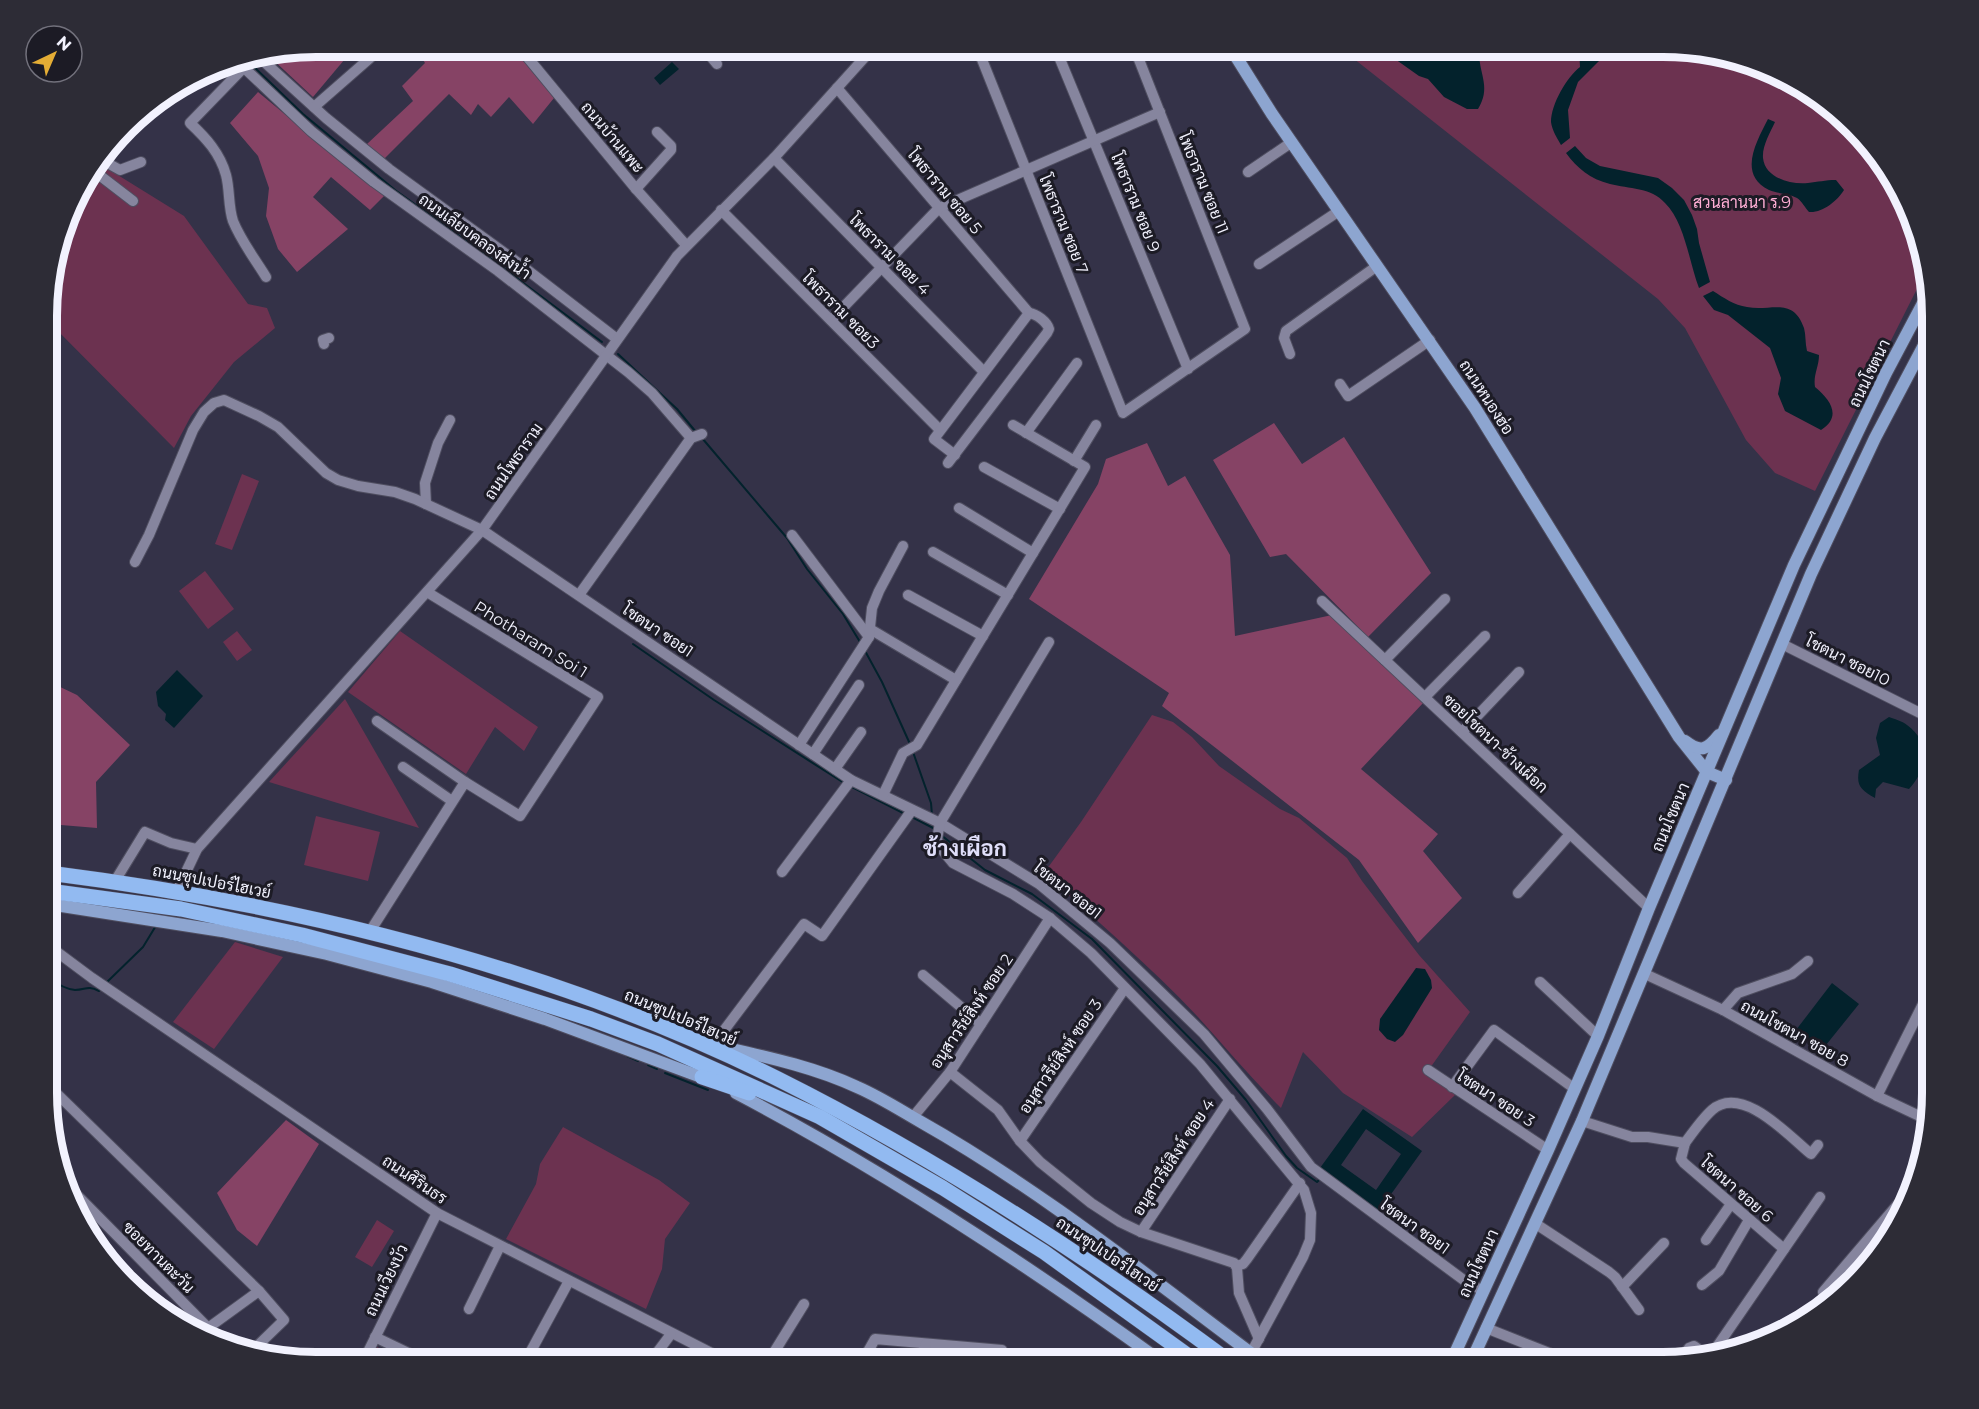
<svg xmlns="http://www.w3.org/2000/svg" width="1979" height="1409" font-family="Montserrat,Sarabun,sans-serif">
<rect width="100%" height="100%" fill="#343248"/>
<!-- green -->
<g fill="#6c3250">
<path d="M1339 47H1680L1766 67 1827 102 1905 196 1908 211 1900 216 1914 233 1925 273 1815 491 1775 473 1746 440 1685 328 1658 299Z"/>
<path d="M100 164 184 216 248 304 267 308 275 328 234 362 191 416 174 448 49 322V281L74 197Z"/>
<path d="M242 474 259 481 232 550 215 544Z"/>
<path d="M205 571 234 609 208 629 179 591Z"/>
<path d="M237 631 252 650 237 661 223 642Z"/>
<path d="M400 631 538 727 524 751 495 727 466 774 348 692Z"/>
<path d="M345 699 419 828 269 782Z"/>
<path d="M1152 715 1173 722 1192 737 1219 766 1280 809 1299 818 1347 858 1362 881 1419 955 1470 1012 1430 1068 1455 1095 1412 1137 1343 1093 1303 1052 1281 1108C1252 1079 1226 1048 1198 1017 1150 966 1096 920 1044 873L1081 822Z"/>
<path d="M316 816 380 832 368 881 304 865Z"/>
<path d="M235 942 283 957 214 1049 173 1022Z"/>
<path d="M563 1127 659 1180 690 1203 665 1239 662 1269 646 1309 506 1239 536 1184 540 1164Z"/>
<path d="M377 1220 394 1231 372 1267 355 1257Z"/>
<path d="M377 1347 405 1362H368Z"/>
</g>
<!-- forest -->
<g fill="#864365">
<path d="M316 47H355L313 97 269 56Z"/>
<path d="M415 47H512L554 98 533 124 509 97 491 117 478 104 471 115 449 94 384 159 367 144 413 101 402 86 425 63Z"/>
<path d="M258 92 384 196 370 210 331 177 313 197 348 229 297 272 278 249 266 216 269 188 258 156 230 123Z"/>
<path d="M1274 423 1302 464 1344 437 1431 573 1368 637 1286 554 1270 557 1213 460Z"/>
<path d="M1147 443 1168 486 1185 476 1230 555 1235 636 1332 615 1424 702 1361 769 1438 834 1423 851 1462 898 1418 943 1359 860 1162 706 1169 693 1029 599 1098 484 1106 459Z"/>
<path d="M56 685 77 695 130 745 96 782 97 828 49 824V692Z"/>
<path d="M286 1120 319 1144 257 1246 237 1230 217 1193Z"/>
</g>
<!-- water -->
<g fill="#03222c" fill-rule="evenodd">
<path d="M1396 47H1436L1445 52H1452L1459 47H1485L1479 54C1480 76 1491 88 1478 109H1467L1444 97 1428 79 1419 76 1395 59Z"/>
<path d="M1579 47H1624L1600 60 1578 82 1568 110 1570 138 1561 145C1557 138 1552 130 1551 122 1551 104 1567 77 1580 67Z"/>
<path d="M672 62 679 69 660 85 654 78Z"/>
<path d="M1768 119 1775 122C1770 133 1762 146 1763 158 1765 178 1791 185 1808 183 1818 182 1825 180 1836 180L1844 190C1837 201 1823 213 1809 212 1805 208 1802 201 1797 198 1788 193 1778 194 1769 190 1737 174 1757 141 1768 119Z"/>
<path d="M1575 146 1586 158 1600 166 1658 178 1672 188 1684 200 1692 215 1697 229 1699 243 1710 282 1699 288C1689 262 1685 223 1665 203 1651 187 1629 189 1610 184 1590 179 1577 168 1566 153Z"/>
<path d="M1713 291C1724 298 1734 305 1747 307 1770 312 1793 296 1804 328 1806 335 1805 343 1807 351L1819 355C1819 367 1813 375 1815 387 1831 400 1842 417 1821 430L1785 411 1778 394 1781 378 1770 348 1728 315 1714 310 1703 296Z"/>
<path d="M177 670 203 696 174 728 165 720 166 714 158 706 156 692Z"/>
<path d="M1889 717C1894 719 1902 721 1907 725 1931 742 1927 770 1909 789L1883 782 1876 789 1875 798C1861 790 1856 786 1859 770L1880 755 1876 738 1880 723Z"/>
<path d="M1416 968 1425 969 1431 980 1432 988 1403 1035 1395 1042 1387 1039 1379 1030 1380 1019Z"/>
<path d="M1832 983 1859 1004 1822 1050 1796 1030Z"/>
<path d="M1363 1109 1422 1151 1379 1211 1320 1168ZM1366 1129 1401 1154 1376 1190 1341 1165Z"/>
</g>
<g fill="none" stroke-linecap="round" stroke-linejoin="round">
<!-- stream -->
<g stroke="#03222c" stroke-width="2">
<path d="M251 64 303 114 395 190 494 261 602 342"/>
<path d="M618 354 677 409 696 432"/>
<path d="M702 438 787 538 807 569 843 614 860 642"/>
<path d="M633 644 714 700 844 783"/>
<path d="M864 649 882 682 910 744"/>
<path d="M913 752 931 803 932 815"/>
<path d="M852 787 905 814"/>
<path d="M910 816 935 829"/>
<path d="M941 835 985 870 1032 894 1092 939 1217 1066 1246 1100 1286 1156 1297 1168 1317 1182 1321 1178"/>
<path d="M49 978C57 984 65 989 75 990 86 990 87 985 99 991L100 989"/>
<path d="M106 983 143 947 157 924"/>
<path d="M627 1056 638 1061"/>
<path d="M648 1065 657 1069"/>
<path d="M665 1073 708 1090"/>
</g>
<defs>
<g id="minor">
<path d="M519 47 636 189 686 245"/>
<path d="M703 47 717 64"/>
<path d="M977 47 1123 413 1245 329 1134 47"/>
<path d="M1055 47 1188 369"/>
<path d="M260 58 326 118 389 169 517 262 617 339"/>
<path d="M252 59 190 123C206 138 220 153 226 175 230 190 228 206 233 221 241 241 255 259 266 277"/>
<path d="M238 62 311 131 374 182 498 271 628 372 652 393 691 438"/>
<path d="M837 88 1029 313"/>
<path d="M314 107 370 58"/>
<path d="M774 158 984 372"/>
<path d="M102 160 120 170 141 162"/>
<path d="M94 171 133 201"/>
<path d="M1248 172 1292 142"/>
<path d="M636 189 671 150V146L657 132"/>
<path d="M721 210 940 430"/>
<path d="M1259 264 1339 211"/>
<path d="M831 320 939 208 1160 112"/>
<path d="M324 344 323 340 329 338"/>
<path d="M1290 354 1284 338 1286 331 1377 266"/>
<path d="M1340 384 1348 396 1430 340"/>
<path d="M1026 433 1077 363"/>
<path d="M955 455 934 439 1029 313"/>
<path d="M1074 461 1096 425"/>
<path d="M948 463 1047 333 1049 329C1047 322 1037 314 1029 313"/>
<path d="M984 467 1060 509"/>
<path d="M426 504 425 483 438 443 450 420"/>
<path d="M959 508 1033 553"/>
<path d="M792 535 869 637"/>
<path d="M933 552 1008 595"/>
<path d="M135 562 149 535 193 430 204 412 214 403 224 400 259 416 278 427 326 473 338 480 358 486 395 492 415 499 482 530 851 780 940 823 1039 884 1110 943 1204 1034 1267 1109 1311 1167 1465 1281 1483 1291"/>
<path d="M579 595 691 438 702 434"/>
<path d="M908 595 983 636"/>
<path d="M1322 601 1649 908"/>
<path d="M870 629 956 680"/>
<path d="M1049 642 940 823 937 839 939 846 953 863 1013 894 1050 918 1091 953 1200 1064 1304 1190 1311 1213 1310 1240 1303 1257 1251 1353"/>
<path d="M1782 644 1932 719"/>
<path d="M1385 660 1445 599"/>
<path d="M1425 697 1485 636"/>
<path d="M377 721 465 782"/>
<path d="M1462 732 1519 672"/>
<path d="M799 745 869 637 872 608 879 591 903 546"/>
<path d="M813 754 859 685"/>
<path d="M403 767 452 801"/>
<path d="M835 769 861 732"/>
<path d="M883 795 903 753 917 745 1085 467 1013 425"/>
<path d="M782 872 851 780"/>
<path d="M115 881 145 832 171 843 197 849"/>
<path d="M177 891 197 849 482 530 677 256 774 158 874 47"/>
<path d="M1518 893 1570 834"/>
<path d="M369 933 465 782 520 816 598 697 427 592"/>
<path d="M49 946 92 978 437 1213 729 1362"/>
<path d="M1645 974 1723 1010 1877 1096 1930 1121"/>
<path d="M923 975 981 1024"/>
<path d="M1540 982 1598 1036"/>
<path d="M1723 1010 1738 993 1792 974 1808 961"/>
<path d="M713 1045 804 924 822 936 912 810"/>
<path d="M1428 1070 1548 1150"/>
<path d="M950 1072 998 1110 1020 1141 1040 1162 1091 1203 1120 1222 1141 1232 1234 1263 1237 1268 1239 1293 1259 1339"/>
<path d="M1452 1087 1494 1030 1575 1089"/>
<path d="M49 1088 50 1087 259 1291 284 1320 251 1352"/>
<path d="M1877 1096 1926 998"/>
<path d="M913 1117 950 1072 1050 918"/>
<path d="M1582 1121 1632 1137H1648L1685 1143 1681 1159 1684 1163 1784 1249"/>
<path d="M1020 1141 1125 988"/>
<path d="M1685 1143C1693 1132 1702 1119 1712 1110 1742 1084 1788 1135 1811 1154L1818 1145"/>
<path d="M69 1187 227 1347"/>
<path d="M1536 1224 1609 1272 1615 1277 1639 1310"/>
<path d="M1141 1232 1230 1099"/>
<path d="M1706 1240 1731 1204"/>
<path d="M1236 1266 1243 1264 1247 1259 1300 1183"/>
<path d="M1702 1285 1719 1271 1749 1220"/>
<path d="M1622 1287 1664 1243"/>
<path d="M1829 1297 1823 1292 1904 1197 1909 1201"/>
<path d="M469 1309 500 1246"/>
<path d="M208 1328 259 1291"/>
<path d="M1486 1328 1572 1362"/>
<path d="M375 1337 427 1362"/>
<path d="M1714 1351 1820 1197"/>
<path d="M1681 1358 1689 1348 1694 1346 1704 1353"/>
<path d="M363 1362 437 1213"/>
<path d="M525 1362 569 1281"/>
<path d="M650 1362 671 1334"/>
<path d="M768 1362 804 1304"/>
<path d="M862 1362 875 1339 1002 1350"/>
<path d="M918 1362 926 1344"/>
</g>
<g id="major">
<path d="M1230 47 1272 114 1475 408 1679 737 1707 772 1726 780"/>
<path d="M1685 741C1701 753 1707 750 1719 735"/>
<path d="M49 904 222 931 327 954 432 982 545 1019 709 1080"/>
<path d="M714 1045C762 1056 812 1066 857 1087 880 1097 900 1110 921 1122 1043 1191 1151 1279 1263 1362"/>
<path d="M736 1093C885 1171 1026 1264 1162 1362"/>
<path d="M1451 1362 1548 1150 1598 1036 1649 908 1794 565 1886 373 1930 290"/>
<path d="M1471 1362 1582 1121 1811 574 1875 438 1932 330"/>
</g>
<g id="highway">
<path d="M49 873C299 905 551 966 778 1079 938 1159 1087 1256 1230 1362"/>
<path d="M49 891 181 909 302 935 450 974 591 1019 658 1044 820 1117 943 1188 1044 1252 1197 1362"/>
<path d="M702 1077 749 1093"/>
</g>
</defs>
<!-- minor casing -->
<use href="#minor" stroke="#4f4e60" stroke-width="12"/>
<!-- major casing -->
<use href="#major" stroke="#4f4e60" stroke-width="14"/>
<!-- highway casing -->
<use href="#highway" stroke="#4f4e60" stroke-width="16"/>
<!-- minor -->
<use href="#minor" stroke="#86859e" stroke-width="10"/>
<!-- major -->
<use href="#major" stroke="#8da5d0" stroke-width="12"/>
<!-- highway -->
<use href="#highway" stroke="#92baf1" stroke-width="15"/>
</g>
<g text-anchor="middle" stroke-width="6" stroke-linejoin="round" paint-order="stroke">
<!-- street labels -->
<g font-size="16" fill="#f2f2fe" stroke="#1c1b25">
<text transform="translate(613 137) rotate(50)" y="6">ถนนบ้านแพะ</text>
<text transform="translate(1204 183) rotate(68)" y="6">โพธาราม ซอย 11</text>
<text transform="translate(945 191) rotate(50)" y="6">โพธาราม ซอย 5</text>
<text transform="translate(1136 202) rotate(68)" y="6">โพธาราม ซอย 9</text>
<text transform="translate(1064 224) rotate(68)" y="6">โพธาราม ซอย 7</text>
<text transform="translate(475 236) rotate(36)" y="6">ถนนเลียบคลองส่งน้ำ</text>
<text transform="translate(890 254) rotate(45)" y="6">โพธาราม ซอย 4</text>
<text transform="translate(841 310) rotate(45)" y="6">โพธาราม ซอย3</text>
<text transform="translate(1869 373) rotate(-64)" y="6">ถนนโชตนา</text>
<text transform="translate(1487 397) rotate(57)" y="6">ถนนหนองฮ่อ</text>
<text transform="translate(513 461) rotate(-55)" y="6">ถนนโพธาราม</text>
<text transform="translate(658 630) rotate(34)" y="6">โชตนา ซอย1</text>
<text transform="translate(531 639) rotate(32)" y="6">Photharam Soi 1</text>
<text transform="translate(1848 660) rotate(27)" y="6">โชตนา ซอย10</text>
<text transform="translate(1496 743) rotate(43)" y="6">ซอยโชตนา-ช้างเผือก</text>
<text transform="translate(1670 817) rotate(-67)" y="6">ถนนโชตนา</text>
<text transform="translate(212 881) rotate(11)" y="6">ถนนซุปเปอร์ไฮเวย์</text>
<text transform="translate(1068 890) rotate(38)" y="6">โชตนา ซอย1</text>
<text transform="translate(971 1011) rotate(-56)" y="6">อนุสาวรีย์สิงห์ ซอย 2</text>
<text transform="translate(681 1017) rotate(23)" y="6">ถนนซุปเปอร์ไฮเวย์</text>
<text transform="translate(1795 1033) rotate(29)" y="6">ถนนโชตนา ซอย 8</text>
<text transform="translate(1060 1056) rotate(-56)" y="6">อนุสาวรีย์สิงห์ ซอย 3</text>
<text transform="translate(1496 1098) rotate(33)" y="6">โชตนา ซอย 3</text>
<text transform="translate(1173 1157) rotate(-57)" y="6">อนุสาวรีย์สิงห์ ซอย 4</text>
<text transform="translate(415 1179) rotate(34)" y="6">ถนนศิรินธร</text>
<text transform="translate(1737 1189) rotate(41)" y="6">โชตนา ซอย 6</text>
<text transform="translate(1415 1226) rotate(36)" y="6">โชตนา ซอย1</text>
<text transform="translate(1108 1254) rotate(34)" y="6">ถนนซุปเปอร์ไฮเวย์</text>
<text transform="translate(159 1257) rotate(45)" y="6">ซอยทานตะวัน</text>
<text transform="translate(1478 1263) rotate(-65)" y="6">ถนนโชตนา</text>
<text transform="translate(386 1280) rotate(-64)" y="6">ถนนเวียงบัว</text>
</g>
<!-- park labels -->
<g font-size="16" fill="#ffaed5" stroke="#1c1b25">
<text x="1742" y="208">สวนลานนา ร.9</text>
</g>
<!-- district labels -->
<g font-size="22" font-weight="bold" fill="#e0dffa" stroke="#1c1b25">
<text x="965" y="856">ช้างเผือก</text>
</g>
</g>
<!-- crop -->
<path d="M0 0H1979V1409H0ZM316 57H1663A259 259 0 0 1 1922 316V1093A259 259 0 0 1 1663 1352H316A259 259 0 0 1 57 1093V316A259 259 0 0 1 316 57Z" fill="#2d2c36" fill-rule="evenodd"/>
<path fill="none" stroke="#f2f2fe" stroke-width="8" d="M316 57H1663A259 259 0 0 1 1922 316V1093A259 259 0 0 1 1663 1352H316A259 259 0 0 1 57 1093V316A259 259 0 0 1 316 57Z"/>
<!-- north arrow -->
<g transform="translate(54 54) rotate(44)"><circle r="28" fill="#1c1b25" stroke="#72717c" stroke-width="1.5"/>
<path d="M0-4.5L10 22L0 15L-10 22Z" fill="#e4ad35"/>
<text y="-9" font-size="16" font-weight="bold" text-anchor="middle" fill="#f2f2fe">N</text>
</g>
</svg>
